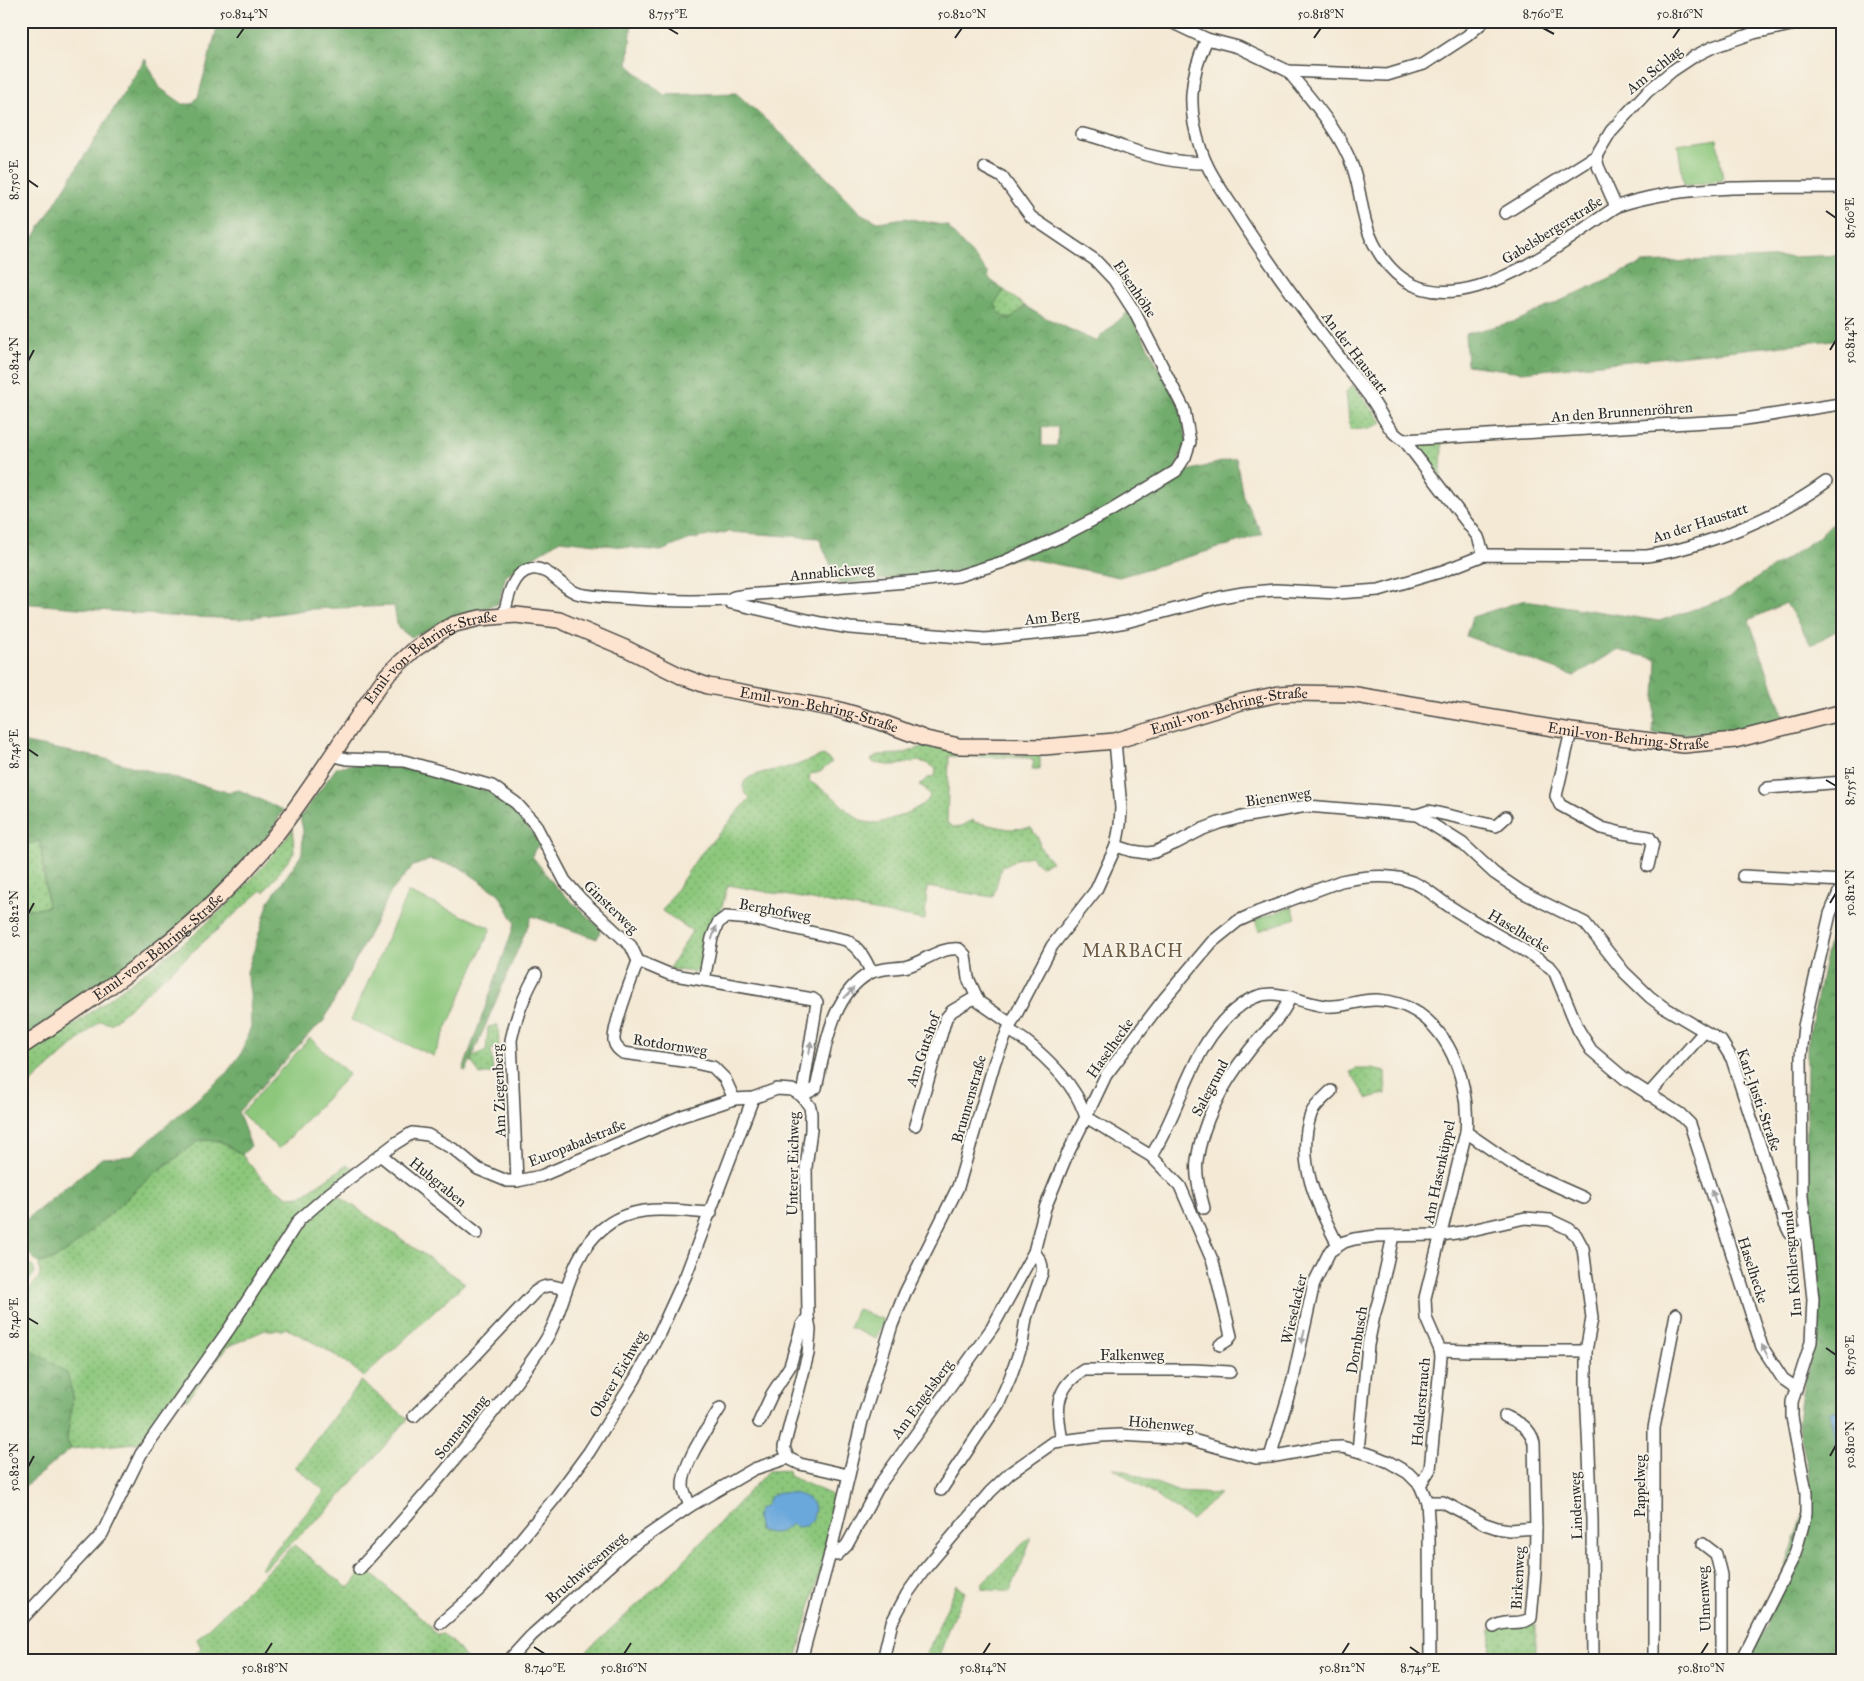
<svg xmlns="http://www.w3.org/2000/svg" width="1864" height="1681" font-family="'IM FELL Great Primer',serif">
<defs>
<pattern id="grass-dots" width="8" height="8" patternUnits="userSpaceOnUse" patternTransform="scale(1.25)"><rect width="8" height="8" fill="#8cc77c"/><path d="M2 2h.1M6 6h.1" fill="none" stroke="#73a266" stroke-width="1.8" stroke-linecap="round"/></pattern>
<pattern id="forest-crowns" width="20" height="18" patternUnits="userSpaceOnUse" patternTransform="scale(1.25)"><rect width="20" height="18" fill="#71ac6c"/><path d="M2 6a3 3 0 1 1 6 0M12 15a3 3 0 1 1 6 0" fill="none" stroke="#5d8c59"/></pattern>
</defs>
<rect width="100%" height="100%" fill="#f7f3e8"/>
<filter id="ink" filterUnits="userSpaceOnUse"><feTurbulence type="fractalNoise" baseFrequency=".02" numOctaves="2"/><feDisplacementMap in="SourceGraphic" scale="10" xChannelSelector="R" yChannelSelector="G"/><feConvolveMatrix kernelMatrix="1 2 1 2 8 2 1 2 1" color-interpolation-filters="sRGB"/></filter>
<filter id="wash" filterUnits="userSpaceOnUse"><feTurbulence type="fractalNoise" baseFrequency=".0096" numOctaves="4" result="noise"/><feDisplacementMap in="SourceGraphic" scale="20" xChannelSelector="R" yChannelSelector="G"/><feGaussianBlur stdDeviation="1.12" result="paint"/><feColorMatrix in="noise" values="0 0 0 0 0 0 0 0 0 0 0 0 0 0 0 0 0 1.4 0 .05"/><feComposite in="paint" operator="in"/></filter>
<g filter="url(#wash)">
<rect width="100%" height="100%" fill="#f4e9d5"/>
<!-- grass -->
<g fill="url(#grass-dots)" stroke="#5c7954">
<path d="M1004 290 1025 306 1012 318C1003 318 997 313 995 304Z"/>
<path d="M1353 385 1382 422C1374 429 1359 430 1350 429L1346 392Z"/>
<path d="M1442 442 1441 477 1417 448 1418 444Z"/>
<path d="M922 747 1021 755 1037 754 1040 756V769H1032L1034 761 1030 758 949 756 947 823 953 827 962 826 973 820 974 822 1009 829 1031 828 1038 838 1040 847 1052 862 1041 866 1030 856 1017 859 1006 866 1002 865 993 897 927 887 925 920 728 885 719 917 715 914 700 970 693 972 669 969 692 931 662 911 698 857 750 798C746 794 740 788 745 781 752 772 785 769 797 765 806 762 814 758 823 755L832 762 820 772 810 774 809 781C817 786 825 791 832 796 844 806 857 824 874 823 882 823 889 819 897 817 910 812 920 808 930 797L925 788 919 785 928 778 935 776 936 769C918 754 909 766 890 765 885 765 879 764 874 763L871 760 878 755 902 754Z"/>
<path d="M293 829 294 853 264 892 262 890 111 1024 100 1021 21 1092V1059L82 1019 193 936 232 900 266 863Z"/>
<path d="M40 841 48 907 21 910V846Z"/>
<path d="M498 1025 499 1047 491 1049 493 1073 480 1075 471 1061 472 1057 486 1051 488 1027Z"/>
<path d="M1356 1069H1372L1385 1072 1386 1094 1376 1096 1367 1099 1350 1072Z"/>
<path d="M200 1140 220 1141 242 1155 263 1180 288 1197 301 1196 347 1165 354 1168 329 1189 465 1283 364 1377C341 1356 313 1342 286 1328L282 1330H265L227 1347 187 1400 183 1397 146 1442 71 1449 67 1440 73 1396 67 1373 21 1343V1300L40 1276 39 1263 54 1259 72 1248 150 1177Z"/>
<path d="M21 1257 33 1267 35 1273 21 1291Z"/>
<path d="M361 1381 408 1419 330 1508 262 1570 260 1568 325 1491 295 1467Z"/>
<path d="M1112 1467 1131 1473 1179 1492 1220 1494 1192 1520Z"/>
<path d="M788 1470 789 1476 830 1494 837 1500 825 1552 796 1660H577L676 1569 768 1471Z"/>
<path d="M1030 1537 1031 1540 1010 1592 982 1589V1583Z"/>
<path d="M294 1545 348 1588C356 1584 357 1573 366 1569L423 1619 437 1635 443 1634 459 1649 467 1660H189L201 1648 197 1639Z"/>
<path d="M957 1584 960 1589 965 1592 949 1626 938 1660H924Z"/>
<path d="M1536 1624V1660H1490L1491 1630 1503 1626Z"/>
</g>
<!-- forest -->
<g fill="url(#forest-crowns)" stroke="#4e6c4c" fill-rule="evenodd">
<path d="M219 21H632L628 65 664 95 736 93 806 156 860 213 878 222 905 218 947 226 989 274 988 278 1004 290 995 304C997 313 1003 318 1012 318L1025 306 1040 315 1097 342 1099 338 1129 311 1181 410 1187 443 1176 467 1184 472 1236 458 1243 497 1262 534 1229 545 1119 577 1021 557 957 572 839 584 819 538 728 532 688 540 661 551 560 540 506 575 498 604 456 617 411 637 398 628 394 606 311 609 240 619 168 616 21 603V242L27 248 145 59 160 88 183 104H192L198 97ZM1042 427H1058L1057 446H1042Z"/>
<path d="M1843 255V339L1522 372 1467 365 1465 334 1517 321 1642 263Z"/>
<path d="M1843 512V627L1811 645 1786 603 1749 620 1784 718 1726 734H1653L1657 659 1617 650 1574 676 1466 636 1472 617 1525 600 1659 621 1727 598 1816 539Z"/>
<path d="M21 742 102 758 227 792 239 790 283 810 272 830 237 873 182 928 21 1040V910L48 907 40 841 21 846Z"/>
<path d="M403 764 488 791 511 806 541 844 535 849 532 856 556 887 601 929 597 939 532 916 466 1071 463 1070 515 923 499 894 458 866 430 860 413 866 391 892 323 1022 311 1032 238 1112 251 1146 242 1155 220 1141 200 1140 150 1177 72 1248 54 1259 39 1263 21 1247V1224L102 1158 131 1156 224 1076 241 1054 251 1026 250 994 247 972 269 901 302 854 303 830 300 817 337 767 349 765Z"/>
<path d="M1843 896V1409L1831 1412 1835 1440 1843 1461V1659L1747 1660 1766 1624 1811 1492 1808 1469 1798 1423 1801 1397 1814 1342 1806 1197 1807 1046 1834 916Z"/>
<path d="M21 1343 67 1373 73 1396 67 1440 71 1449 21 1489Z"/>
</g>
<!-- pitch -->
<g fill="#8cc77c" stroke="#5c7954">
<path d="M1717 139 1723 180 1684 186 1678 145Z"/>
<path d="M408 892 491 928 434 1056 351 1020Z"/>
<path d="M1292 907 1296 918 1259 931 1255 920Z"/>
<path d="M310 1038 349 1074 279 1149 241 1113Z"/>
<path d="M857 1309 884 1320 876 1339 849 1327Z"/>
</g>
<!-- water -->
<g fill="#6aa8dc" stroke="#4a6a84">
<path d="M1843 1409V1461L1835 1440 1830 1412Z"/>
<path d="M778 1492C794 1493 807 1493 815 1508L813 1519 806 1526 797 1527 791 1524C781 1534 773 1535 759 1530L756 1517 759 1509 766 1505 770 1497Z"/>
</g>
</g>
<g filter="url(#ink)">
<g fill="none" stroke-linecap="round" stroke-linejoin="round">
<defs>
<g id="street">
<path d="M1169 21 1207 39 1238 47 1288 71 1387 75 1424 64 1467 36 1484 21"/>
<path d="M1207 39C1189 78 1187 109 1201 150 1208 172 1223 192 1236 212 1277 277 1325 338 1372 400 1381 412 1389 434 1404 440L1478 537 1484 555"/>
<path d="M1288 71C1312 101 1340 131 1353 168 1362 193 1361 220 1374 244 1430 351 1551 250 1616 207 1632 200 1650 197 1667 194 1725 185 1784 188 1843 187"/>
<path d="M1082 134C1100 137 1109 142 1126 148 1152 158 1178 163 1206 163"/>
<path d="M1596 156 1598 166 1616 207"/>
<path d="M1505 213 1596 156 1611 131 1647 92 1672 71 1693 57 1713 47 1754 33 1809 21"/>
<path d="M1404 440 1739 420 1840 404"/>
<path d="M728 600 731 603 821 623 850 628 985 639 1085 629 1126 622 1221 597 1243 593 1275 590 1338 593 1379 590 1443 571 1484 555 1647 556C1705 547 1778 517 1826 482"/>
<path d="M504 616C507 600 512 572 531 569 550 566 562 590 580 594 594 597 608 597 622 598 658 601 693 602 728 600L734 597 746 595 919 581 958 576 1003 562 1060 537 1110 511 1176 471 1185 457 1190 442 1184 409 1134 311 1114 280 1095 260 1031 217 1002 177 985 168"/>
<path d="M1571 731 1556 796 1560 805 1602 828 1622 833 1649 837 1653 843 1648 866"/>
<path d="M331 755 347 759 404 761 492 786 516 803 535 824 565 881 580 898 631 946 638 961 669 974 813 999 817 1002 802 1096"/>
<path d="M1765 790 1768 788 1843 782"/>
<path d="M1417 815 1463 844 1494 873 1522 892 1585 923 1624 972 1650 997 1662 1006 1721 1041 1732 1059 1785 1223 1790 1233 1795 1234 1805 1232"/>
<path d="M1116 846 1132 851 1147 853 1155 852 1176 843 1203 829 1219 823 1242 817 1307 806 1417 815 1429 811 1496 826 1506 817"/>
<path d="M1743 876 1843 881"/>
<path d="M638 961C632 978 613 1025 614 1041 615 1047 619 1050 623 1053L691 1062 713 1067 725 1079 734 1099"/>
<path d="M704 980 712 938 718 923 726 917 752 919 846 940C859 948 865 958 871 972"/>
<path d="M1331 1091C1325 1097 1314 1106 1311 1114 1295 1160 1317 1205 1338 1245"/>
<path d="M1648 1095 1704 1032"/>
<path d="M802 1096 816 1088C825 1050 831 994 870 973 881 967 897 969 908 966 925 961 940 947 959 949L965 955 968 978 979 1002 1011 1024"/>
<path d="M915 1125 946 1018 952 1011 976 997"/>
<path d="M1466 1132 1521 1170 1584 1198"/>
<path d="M380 1155 477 1233"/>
<path d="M1151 1156C1183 1107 1191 1041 1241 1005 1272 982 1294 1002 1325 1006 1342 1008 1360 999 1377 1000 1442 1003 1471 1075 1466 1132L1425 1298 1426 1318 1440 1350 1441 1357 1430 1469 1420 1485"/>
<path d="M517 1181 511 1040C516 1015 524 996 536 974"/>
<path d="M1204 1208C1200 1193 1195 1176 1197 1160 1203 1120 1224 1082 1249 1051 1263 1032 1282 1019 1290 997"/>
<path d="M1220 1345 1228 1340 1231 1336 1213 1262 1180 1186 1151 1156 1086 1117 1106 1075 1164 999 1212 942 1238 921 1258 912 1341 881C1361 877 1387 874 1406 880 1423 884 1435 897 1449 906 1482 928 1519 945 1551 968L1555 973 1578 1029 1591 1050 1624 1078 1680 1114 1690 1124 1762 1347 1783 1379 1796 1388"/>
<path d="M1440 1350 1468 1351H1586"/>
<path d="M414 1416 471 1360 535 1292C546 1283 553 1285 566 1290"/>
<path d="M759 1422 772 1394 790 1366 802 1325 808 1317"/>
<path d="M1062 1440C1056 1410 1054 1388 1084 1370H1193L1230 1372"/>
<path d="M1358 1451 1368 1345 1374 1316 1379 1299 1393 1236"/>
<path d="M1270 1457 1293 1380 1314 1283 1330 1251 1344 1242 1354 1239 1376 1236 1441 1235 1463 1232 1525 1218 1550 1220 1569 1229 1576 1235 1583 1248 1592 1318 1586 1351V1390L1592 1519 1593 1660"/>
<path d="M941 1490 999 1403 1010 1378 1022 1344 1026 1318 1042 1273C1043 1264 1040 1259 1034 1252"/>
<path d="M1427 1502H1443L1485 1524 1497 1528 1509 1530 1536 1528 1534 1443C1530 1427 1520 1423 1505 1416"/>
<path d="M690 1506C688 1500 684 1493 683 1487 682 1463 708 1428 720 1408"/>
<path d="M1703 1544 1716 1554 1721 1575V1660"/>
<path d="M830 1554 837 1555 847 1545 880 1484 992 1328 1034 1252 1045 1208 1066 1157 1086 1117C1083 1109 1079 1099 1074 1092 1062 1072 1029 1040 1008 1030"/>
<path d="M359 1569C424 1498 487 1425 542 1346 567 1309 566 1259 602 1229 634 1202 672 1211 711 1213"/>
<path d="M21 1620 102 1534 141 1454 229 1329 299 1220 330 1193 396 1143 412 1133 428 1135 455 1150 478 1169 507 1181H517L541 1176 682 1116 716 1105 734 1099 753 1098 777 1089 792 1090 802 1096 810 1107 811 1114V1130L806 1167 808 1317 810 1330 808 1354 784 1447 788 1458 800 1464 848 1475"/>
<path d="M441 1623 480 1589 555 1498 589 1452 635 1379 658 1336 686 1275 753 1098"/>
<path d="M1494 1627C1507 1618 1519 1627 1531 1618L1535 1574 1536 1528"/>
<path d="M509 1660 531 1636 628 1549 690 1506 754 1469 788 1458"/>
<path d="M801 1660 830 1554 862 1421 892 1325 905 1293 958 1187 995 1061 1008 1030 1052 946 1096 890 1116 846 1120 825 1121 808 1115 741"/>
<path d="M883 1660 892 1622 907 1594 924 1570 990 1492 1010 1473 1054 1442 1101 1436 1120 1435 1189 1439 1256 1458 1270 1457 1320 1448 1342 1447 1372 1455 1389 1462 1408 1473 1420 1485 1427 1502 1429 1534 1430 1660"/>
<path d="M1654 1660V1428L1676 1314"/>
<path d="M1742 1660 1795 1554 1806 1514V1492L1792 1417V1402L1811 1342 1813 1299 1802 1196 1801 1056 1804 1026 1830 914 1843 883"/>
</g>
<g id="secondary">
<path id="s1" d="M21 1047C114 985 204 925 274 837 315 785 348 728 387 675L415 649 443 630 455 624 480 618 516 615 559 620 625 648 681 676 708 686 836 709 878 721 926 739 959 746 1044 747 1115 741 1241 702 1279 694 1294 693 1350 694 1571 731 1684 745 1735 740 1843 712"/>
</g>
</defs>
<!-- street casing -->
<use href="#street" stroke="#494844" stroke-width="14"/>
<!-- secondary casing -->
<use href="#secondary" stroke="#494844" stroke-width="18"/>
<!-- street -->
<use href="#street" stroke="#fff" stroke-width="11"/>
<!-- secondary -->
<use href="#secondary" stroke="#fde4d0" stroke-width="15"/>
</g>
<!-- one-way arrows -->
<defs><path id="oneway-solid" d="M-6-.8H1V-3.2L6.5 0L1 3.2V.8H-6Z" transform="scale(1.25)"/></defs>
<g fill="#a0a0a0">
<use href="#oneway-solid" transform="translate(714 933) rotate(-71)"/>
<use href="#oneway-solid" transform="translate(849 993) rotate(-47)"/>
<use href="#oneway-solid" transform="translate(810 1048) rotate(-82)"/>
<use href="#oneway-solid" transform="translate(1714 1197) rotate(-108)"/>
<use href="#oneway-solid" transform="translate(1303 1337) rotate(103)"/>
<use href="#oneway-solid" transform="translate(1765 1351) rotate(-118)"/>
</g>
</g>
<!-- ticks -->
<path fill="none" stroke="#2b2b2b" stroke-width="2" d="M668 28 678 34M1543 28 1554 34M237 38 244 28M955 38 962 28M1314 38 1321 28M1673 38 1680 28M28 180 38 187M1826 211 1836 218M1830 350 1836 340M28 361 34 350M28 749 38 756M1826 780 1836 786M1830 903 1836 893M28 914 34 903M28 1318 38 1324M1826 1348 1836 1355M1830 1456 1836 1445M28 1467 34 1456M534 1647 545 1654M1410 1647 1420 1654M265 1654 272 1643M624 1654 631 1643M983 1654 990 1643M1342 1654 1349 1643M1701 1654 1708 1643"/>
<g text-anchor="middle" stroke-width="4" stroke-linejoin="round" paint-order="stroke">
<!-- street labels -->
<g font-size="15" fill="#2b2b2b" stroke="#f7f3e8">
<text transform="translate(1654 70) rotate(-39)" y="5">Am Schlag</text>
<text transform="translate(1552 230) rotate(-32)" y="5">Gabelsbergerstraße</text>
<text transform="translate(1135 289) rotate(56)" y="5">Elsenhöhe</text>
<text transform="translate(1355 353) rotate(53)" y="5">An der Haustatt</text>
<text transform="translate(1622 412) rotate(-4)" y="5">An den Brunnenröhren</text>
<text transform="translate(1700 523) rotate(-18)" y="5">An der Haustatt</text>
<text transform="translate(832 572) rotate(-5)" y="5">Annablickweg</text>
<text transform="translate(1052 617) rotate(-6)" y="5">Am Berg</text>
<text dy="5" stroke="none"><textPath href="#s1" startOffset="575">Emil-von-Behring-Straße</textPath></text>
<text dy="5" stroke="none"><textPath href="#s1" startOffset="995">Emil-von-Behring-Straße</textPath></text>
<text dy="5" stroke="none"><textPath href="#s1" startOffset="1415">Emil-von-Behring-Straße</textPath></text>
<text dy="5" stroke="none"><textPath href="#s1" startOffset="1820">Emil-von-Behring-Straße</textPath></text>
<text transform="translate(1278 797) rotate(-8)" y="5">Bienenweg</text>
<text transform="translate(611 907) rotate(44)" y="5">Ginsterweg</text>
<text transform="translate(775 910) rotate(10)" y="5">Berghofweg</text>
<text transform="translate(1519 931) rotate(31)" y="5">Haselhecke</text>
<text dy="5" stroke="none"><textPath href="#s1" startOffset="170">Emil-von-Behring-Straße</textPath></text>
<text transform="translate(670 1045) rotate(9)" y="5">Rotdornweg</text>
<text transform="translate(1110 1048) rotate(-55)" y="5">Haselhecke</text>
<text transform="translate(923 1050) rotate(-71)" y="5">Am Gutshof</text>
<text transform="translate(1210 1088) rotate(-62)" y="5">Salegrund</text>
<text transform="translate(499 1091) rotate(-92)" y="5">Am Ziegenberg</text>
<text transform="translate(969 1099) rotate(-74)" y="5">Brunnenstraße</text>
<text transform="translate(1759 1100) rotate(71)" y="5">Karl-Justi-Straße</text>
<text transform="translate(577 1143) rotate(-22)" y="5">Europabadstraße</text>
<text transform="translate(793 1164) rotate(-89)" y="5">Unterer Eichweg</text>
<text transform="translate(1439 1172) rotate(-78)" y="5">Am Hasenküppel</text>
<text transform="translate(438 1182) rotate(39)" y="5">Hubgraben</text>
<text transform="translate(1792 1264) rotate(-95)" y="5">Im Köhlersgrund</text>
<text transform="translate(1753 1270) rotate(72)" y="5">Haselhecke</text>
<text transform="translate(1294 1309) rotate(-77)" y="5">Wieselacker</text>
<text transform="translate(1357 1340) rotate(-81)" y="5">Dornbusch</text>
<text x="1132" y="1360">Falkenweg</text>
<text transform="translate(618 1374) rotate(-60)" y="5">Oberer Eichweg</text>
<text transform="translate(922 1399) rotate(-54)" y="5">Am Engelsberg</text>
<text transform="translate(1421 1402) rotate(-85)" y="5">Holderstrauch</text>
<text transform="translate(1161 1424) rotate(5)" y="5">Höhenweg</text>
<text transform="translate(461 1427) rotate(-52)" y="5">Sonnenhang</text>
<text transform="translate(1640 1486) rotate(-90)" y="5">Pappelweg</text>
<text transform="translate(1576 1506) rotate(-92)" y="5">Lindenweg</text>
<text transform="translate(586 1568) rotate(-41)" y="5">Bruchwiesenweg</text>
<text transform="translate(1518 1578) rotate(-87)" y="5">Birkenweg</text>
<text transform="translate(1704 1599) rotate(-93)" y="5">Ulmenweg</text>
</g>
<!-- quarter labels -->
<g font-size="18" letter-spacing="1" fill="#6c5a42" stroke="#f7f3e8">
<text x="1133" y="957">MARBACH</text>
</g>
</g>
<!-- margin -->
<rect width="1864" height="1681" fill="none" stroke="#f7f3e8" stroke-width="55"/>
<rect x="28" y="28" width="1808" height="1626" fill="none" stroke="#2b2b2b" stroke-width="2"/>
<g font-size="12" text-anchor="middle" fill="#2b2b2b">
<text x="244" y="18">50.824°N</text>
<text x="668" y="18">8.755°E</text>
<text x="962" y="18">50.820°N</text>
<text x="1321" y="18">50.818°N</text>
<text x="1543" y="18">8.760°E</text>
<text x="1680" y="18">50.816°N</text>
<text transform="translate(14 180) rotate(-90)" y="4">8.750°E</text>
<text transform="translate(1850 218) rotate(-90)" y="4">8.760°E</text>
<text transform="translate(1850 340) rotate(-90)" y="4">50.814°N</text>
<text transform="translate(14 361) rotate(-90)" y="4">50.824°N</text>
<text transform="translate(14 749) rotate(-90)" y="4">8.745°E</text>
<text transform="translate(1850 786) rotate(-90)" y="4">8.755°E</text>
<text transform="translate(1850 893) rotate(-90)" y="4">50.812°N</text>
<text transform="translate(14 914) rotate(-90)" y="4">50.822°N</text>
<text transform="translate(14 1318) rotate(-90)" y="4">8.740°E</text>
<text transform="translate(1850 1355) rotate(-90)" y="4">8.750°E</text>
<text transform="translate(1850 1445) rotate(-90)" y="4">50.810°N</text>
<text transform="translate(14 1467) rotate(-90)" y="4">50.820°N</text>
<text x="265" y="1672">50.818°N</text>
<text x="545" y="1672">8.740°E</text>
<text x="624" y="1672">50.816°N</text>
<text x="983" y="1672">50.814°N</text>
<text x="1342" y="1672">50.812°N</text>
<text x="1420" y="1672">8.745°E</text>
<text x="1701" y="1672">50.810°N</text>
</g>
</svg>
